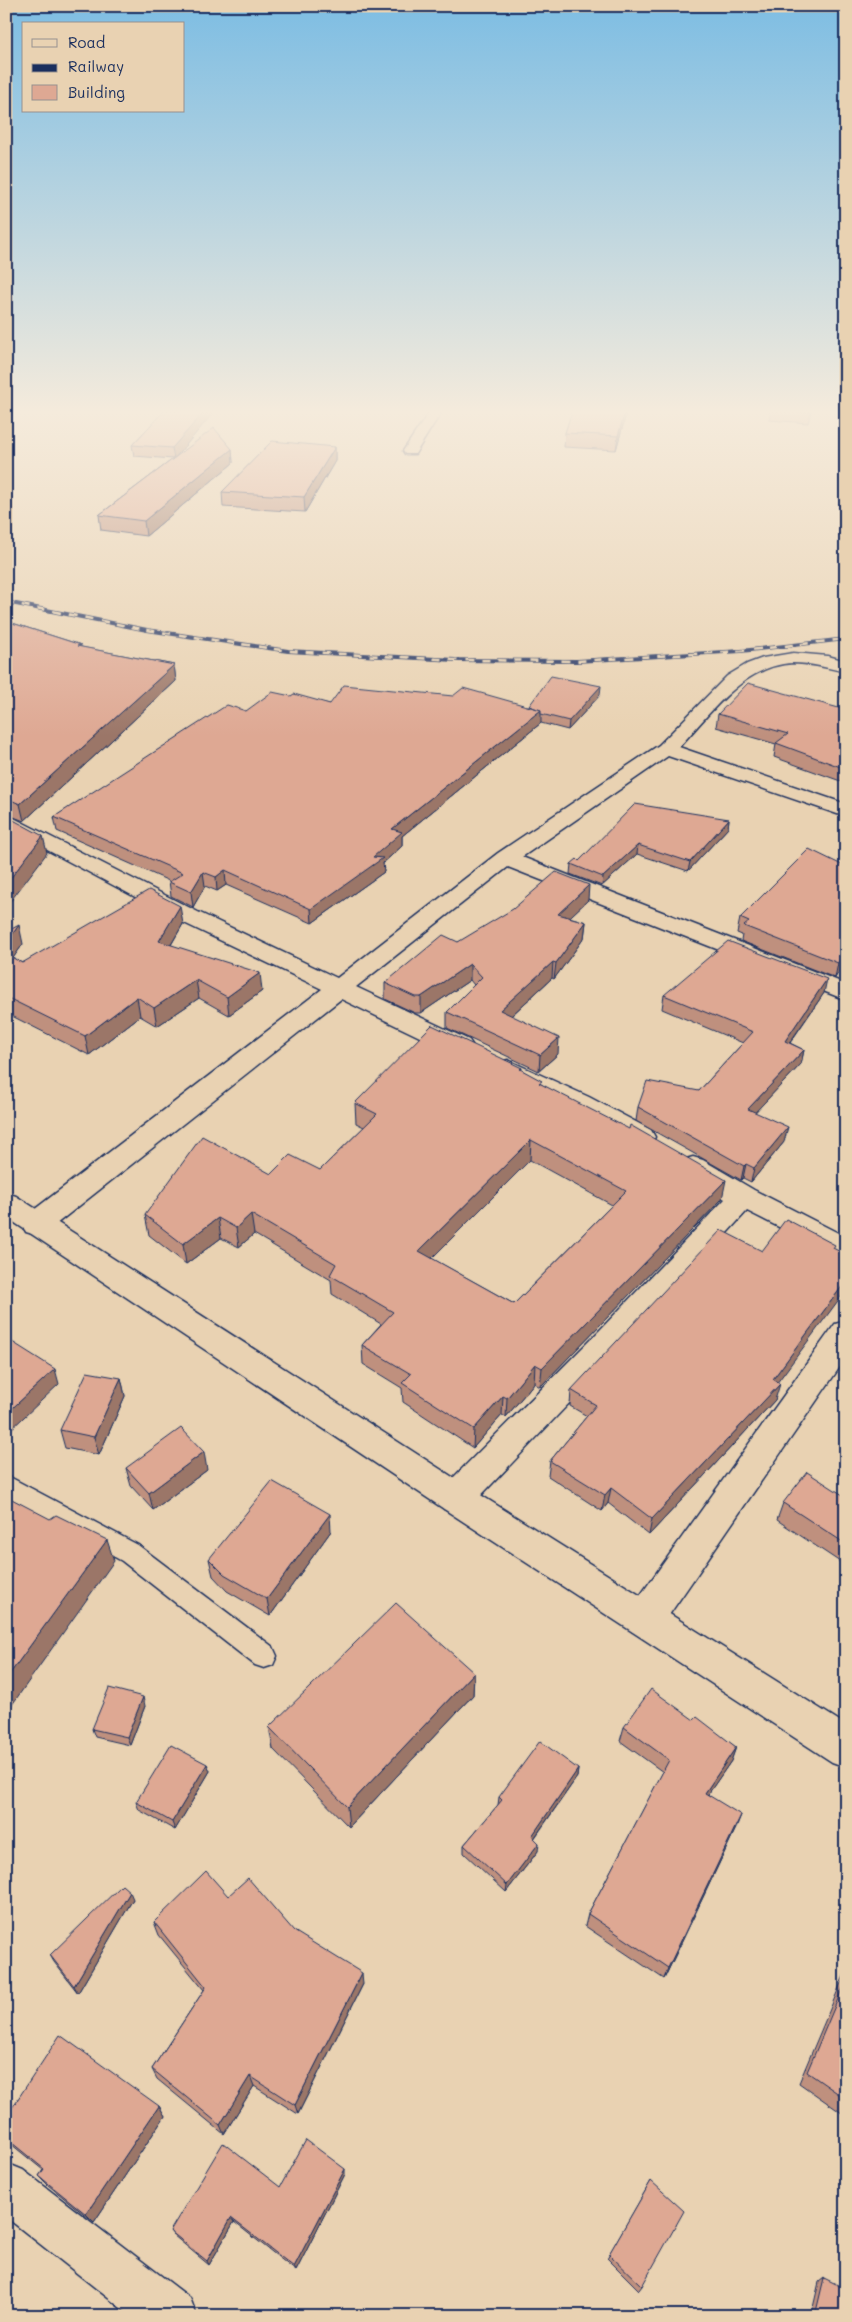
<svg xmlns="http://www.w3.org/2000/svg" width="852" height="2322" font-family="Mali,sans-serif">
<rect width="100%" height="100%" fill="#e9d2b2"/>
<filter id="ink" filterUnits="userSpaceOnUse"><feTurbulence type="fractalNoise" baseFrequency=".02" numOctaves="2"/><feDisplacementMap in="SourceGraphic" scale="10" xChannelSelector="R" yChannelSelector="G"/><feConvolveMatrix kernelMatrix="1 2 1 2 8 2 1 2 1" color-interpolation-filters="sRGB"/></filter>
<g filter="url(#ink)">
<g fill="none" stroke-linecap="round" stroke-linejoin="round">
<defs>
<path id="lane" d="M6 1475 138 1545 273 1647 277 1656 273 1665 264 1668 255 1665 122 1561 6 1497Z"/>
<g id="street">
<path d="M430 411H442L415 454H405L403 451Z"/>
<path d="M793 653 828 656 846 661V672C828 668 811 663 793 663 743 665 710 714 679 747L846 804V817L668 756 522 857 846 984V1000L508 867 356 987 469 1040 473 1046 469 1052 460 1054 451 1052 341 999 46 1232 36 1235 26 1232 22 1224 26 1216 322 989 182 922 6 828V814L198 912 337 978 498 853 659 745 727 676 747 664 763 658Z"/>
<path d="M508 1060 589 1097 651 1130 655 1137 651 1144 641 1146 631 1144 571 1109 499 1074 495 1068 499 1062Z"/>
<path d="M693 1157 703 1160 754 1190 846 1237V1261L747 1211 621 1349 468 1509 456 1513 444 1509 439 1498 444 1487 599 1331 725 1199 683 1174 679 1167 683 1160Z"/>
<path d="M846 1321V1358L658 1631 645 1636 632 1631 627 1619 632 1607 835 1324Z"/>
<path d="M6 2163 23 2170 190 2298 197 2316H131L6 2217Z"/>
</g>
<path id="secondary" d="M6 1193 16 1196 468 1487 846 1725V1767L832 1762 444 1509 6 1217Z"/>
</defs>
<!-- lane casing -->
<use href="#lane" stroke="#1b2f5e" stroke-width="3"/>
<!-- street casing -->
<use href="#street" stroke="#1b2f5e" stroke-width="3"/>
<!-- secondary casing -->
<use href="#secondary" stroke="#1b2f5e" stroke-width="3"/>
<!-- lane -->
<use href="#lane" fill="#e9d2b2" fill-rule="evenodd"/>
<!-- street -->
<use href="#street" fill="#e9d2b2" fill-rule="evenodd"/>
<!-- secondary -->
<use href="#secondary" fill="#e9d2b2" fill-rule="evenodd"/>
<defs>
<path id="rail" d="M6 602 147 630 288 651 455 660 577 661 741 651 846 639"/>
</defs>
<!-- rail casing -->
<use href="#rail" stroke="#1b2f5e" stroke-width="4"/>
<!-- rail -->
<use href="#rail" stroke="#e9d2b2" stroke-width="2.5" stroke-dasharray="8" stroke-linecap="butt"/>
</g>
<!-- wall -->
<g fill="#bf907e" stroke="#1b2f5e" fill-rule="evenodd">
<path d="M164 411 175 457 232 449 233 463 146 536 101 530 99 515 173 459 134 456 132 445Z"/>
<path d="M572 411H627L616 450 564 447 565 433Z"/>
<path d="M770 411H811L808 423 769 420Z"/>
<path d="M335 447V461L305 512 223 507 222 492Z"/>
<path d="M6 621 81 645V647L174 665 176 681 24 821 6 814Z"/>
<path d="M600 695 568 730 541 723 402 836V846L383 863 384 872 312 923 226 885 217 891 205 886 193 907 171 896 169 881 57 831 54 817 246 711 291 696 330 704 529 706Z"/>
<path d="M846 710V783L774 757 776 744 716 727 718 714Z"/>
<path d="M729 819 728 828 688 871 637 854 602 886 570 874 571 864 579 861Z"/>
<path d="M846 861V965L844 964 835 978 741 941 742 935 737 933 740 918 842 865Z"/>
<path d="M588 900 569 917 586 922 584 938 554 979 552 978 511 1016 558 1054 539 1071 447 1028V1012L474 985 470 980 421 1013H415L385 999V983L458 942Z"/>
<path d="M183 924 171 945 262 991 229 1015 199 998 157 1026 140 1016 89 1055 6 1013V932L23 944 13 958 22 963Z"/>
<path d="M824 993 790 1043 804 1050 801 1064 755 1112 784 1142 751 1182 743 1178 741 1180 636 1121 638 1107 699 1091 743 1043 662 1009 664 995Z"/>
<path d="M522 1068V1070L541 1084 722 1199 540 1387 534 1383 506 1417 502 1415 473 1448 403 1402 402 1388 363 1364 362 1345 381 1324 332 1294 331 1280 254 1234 239 1247 221 1238 186 1264 149 1235 145 1215 271 1174 320 1170 364 1127 356 1123 355 1103ZM530 1160 612 1205 514 1304 431 1258Z"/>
<path d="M121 1378 125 1396 99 1455 65 1448 60 1430Z"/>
<path d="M778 1382 775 1400 649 1535 608 1503 602 1511 548 1476 550 1461 587 1416 570 1406 571 1390Z"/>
<path d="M126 1468 207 1470 153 1510 131 1486Z"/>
<path d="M846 1497V1566L777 1520 783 1503Z"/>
<path d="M331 1531 270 1616 227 1591 213 1576 209 1559Z"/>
<path d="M474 1673 473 1695 349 1827 273 1749 269 1727Z"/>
<path d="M145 1706 130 1745 95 1737 92 1729Z"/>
<path d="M694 1720 736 1747 731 1761 708 1794 736 1828 664 1979 585 1926 588 1914 663 1772 620 1741 624 1727Z"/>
<path d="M207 1764 210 1771 175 1830 139 1810 136 1802Z"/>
<path d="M578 1769 577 1777 534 1839 538 1851 506 1892 464 1853V1845L498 1805 499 1797Z"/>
<path d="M228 1896 294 1931 363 1984 298 2114 254 2086 224 2134 157 2079 152 2069 204 1990 159 1935 154 1922Z"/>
<path d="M133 1899 78 1993 54 1962 50 1955Z"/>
<path d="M846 1971V2116L799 2083Z"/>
<path d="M159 2106 165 2116 94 2222 48 2185 39 2176 43 2170 6 2140V2117Z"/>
<path d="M345 2174 296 2271 234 2222 209 2265 173 2235 170 2231 280 2187Z"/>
<path d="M651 2181 642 2286 639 2290 607 2258Z"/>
<path d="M824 2278 846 2316H811L819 2282Z"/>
</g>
<!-- shaded-wall -->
<g fill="#9b7667" stroke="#1b2f5e">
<path d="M205 411H215L174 459 172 448Z"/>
<path d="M625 411H627L616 450 618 436Z"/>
<path d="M335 447V461L305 512 304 497Z"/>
<path d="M232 449 233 463 146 536 144 521Z"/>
<path d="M174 665 176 681 24 821 20 804Z"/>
<path d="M601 686 600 695 568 730 569 721Z"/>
<path d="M541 710V723L402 836V846L383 863 384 872 312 923 311 909 373 857 392 829Z"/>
<path d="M729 819 728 828 688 871 690 862Z"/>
<path d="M43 836 47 853 6 907V884Z"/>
<path d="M638 845 637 854 602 886 603 877Z"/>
<path d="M225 870 226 885 217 891 216 877Z"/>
<path d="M203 872 205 886 193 907 191 892Z"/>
<path d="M589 885 588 900 556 930 558 914Z"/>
<path d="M180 906 183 924 162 960 159 941Z"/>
<path d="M586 922 584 938 554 979 556 963Z"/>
<path d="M19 925 23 944 6 968V943Z"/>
<path d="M846 952V957L844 964 835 978 838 963Z"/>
<path d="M553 962 552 978 500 1026V1010Z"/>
<path d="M470 964V980L421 1013V997Z"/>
<path d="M260 973 262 991 229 1015 227 997Z"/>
<path d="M827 979 824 993 781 1055 785 1041Z"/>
<path d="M196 980 199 998 157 1026 154 1008Z"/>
<path d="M137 997 140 1016 89 1055 85 1036Z"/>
<path d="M559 1038 558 1054 539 1071 540 1055Z"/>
<path d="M804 1050 801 1064 745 1123 748 1109Z"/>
<path d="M788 1127 784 1142 751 1182 754 1168Z"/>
<path d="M531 1140 530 1160 419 1271V1251Z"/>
<path d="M746 1164 743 1178 741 1180 744 1166Z"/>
<path d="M726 1180 722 1199 540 1387 542 1368Z"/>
<path d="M251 1214 254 1234 239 1247 236 1228Z"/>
<path d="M218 1218 221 1238 186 1264 183 1244Z"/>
<path d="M846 1281V1290L768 1395 773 1379Z"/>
<path d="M535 1364 534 1383 506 1417 507 1398Z"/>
<path d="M55 1369 59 1384 6 1434V1414Z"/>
<path d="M121 1378 125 1396 99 1455 94 1437Z"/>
<path d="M780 1384 775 1400 649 1535 652 1519Z"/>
<path d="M503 1396 502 1415 473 1448 474 1429Z"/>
<path d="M204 1452 207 1470 153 1510 149 1493Z"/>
<path d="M611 1488 608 1503 602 1511 605 1495Z"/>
<path d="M330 1514 331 1531 270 1616 267 1599Z"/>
<path d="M107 1540 114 1561 9 1709 6 1704V1679Z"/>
<path d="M474 1673 473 1695 349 1827 347 1807Z"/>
<path d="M143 1697 145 1706 130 1745 127 1737Z"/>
<path d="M736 1747 731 1761 700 1806 705 1793Z"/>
<path d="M207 1764 210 1771 175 1830 172 1822Z"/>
<path d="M578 1769 577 1777 530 1844 532 1836Z"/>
<path d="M741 1815 736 1828 664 1979 668 1968Z"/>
<path d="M539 1843 538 1851 506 1892 507 1885Z"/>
<path d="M130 1892 133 1899 78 1993 74 1986Z"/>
<path d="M362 1973 363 1984 298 2114 295 2105Z"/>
<path d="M250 2076 254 2086 224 2134 220 2125Z"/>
<path d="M159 2106 165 2116 94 2222 86 2214Z"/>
<path d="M345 2169V2174L296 2271 294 2267Z"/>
<path d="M231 2218 234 2222 209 2265 207 2261Z"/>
</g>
<!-- building -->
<g fill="#dea893" stroke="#1b2f5e" fill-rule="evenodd">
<path d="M164 411H205L172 448 132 445Z"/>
<path d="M572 411H625L618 436 565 433Z"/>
<path d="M777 411H811L810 413Z"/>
<path d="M214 428 232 449 144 521 99 515Z"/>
<path d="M272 441 335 447 304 497 222 492Z"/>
<path d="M6 621 81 645 77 646 174 665 20 804 6 798V779L14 774 6 770Z"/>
<path d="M551 676 601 686 569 721 541 714V710L529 706Z"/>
<path d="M748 683 846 710V769L776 743 788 734 718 714Z"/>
<path d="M344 685 453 696 463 688 541 710 392 829 402 832 373 857 383 858 311 909 225 870 216 877 203 872 191 892 169 882 183 873 54 817 227 705 246 711 272 692 291 696 294 694 330 704Z"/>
<path d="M635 804 729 819 690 862 638 845 603 877 571 864 577 859 579 861Z"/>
<path d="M6 816 43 836 6 884Z"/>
<path d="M809 849 842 865 846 861V952L838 963 744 926 749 922 740 918Z"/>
<path d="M556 872 589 885 558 914 586 922 556 963 553 962 500 1010 559 1038 540 1055 447 1012 482 977 470 964 421 997H415L385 983 443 935 458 942 513 909Z"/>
<path d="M149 890 180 906 159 941 260 973 227 997 196 980 154 1008 137 997 85 1036 6 997V954L22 963Z"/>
<path d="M19 925 6 943V932Z"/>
<path d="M728 941 827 979 785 1041 804 1050 748 1109 788 1127 754 1168 746 1164 744 1166 638 1107 647 1081 699 1091 753 1032 664 995Z"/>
<path d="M432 1025 522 1068 520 1069 542 1081 539 1083 629 1129 630 1125 726 1180 542 1368 535 1364 507 1398 503 1396 474 1429 402 1383 411 1374 362 1345 393 1312 330 1275 336 1264 251 1214 236 1228 218 1218 183 1244 145 1215 202 1136 271 1174 290 1155 320 1170 377 1114 355 1103ZM531 1140 626 1191 514 1304 419 1251Z"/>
<path d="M786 1219 835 1245 833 1248 846 1255V1281L773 1379 780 1384 652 1519 611 1488 605 1495 550 1461 596 1405 571 1390 721 1230 762 1251Z"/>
<path d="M6 1338 55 1369 6 1414Z"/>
<path d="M87 1372 121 1378 94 1437 60 1430Z"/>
<path d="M181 1428 204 1452 149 1493 126 1468Z"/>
<path d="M807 1472 846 1497V1544L783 1503Z"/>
<path d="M272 1481 330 1514 267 1599 224 1574 209 1559Z"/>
<path d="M6 1496 50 1519 56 1515 107 1540 6 1679Z"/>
<path d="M396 1603 474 1673 347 1807 269 1727Z"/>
<path d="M109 1688 143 1697 127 1737 92 1729Z"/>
<path d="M651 1689 694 1720 697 1717 736 1747 705 1793 741 1815 668 1968 588 1914 669 1760 624 1727Z"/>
<path d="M540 1741 578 1769 532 1836 539 1843 507 1885 464 1845 502 1800 499 1797Z"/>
<path d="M171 1745 207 1764 172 1822 136 1802Z"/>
<path d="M206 1871 228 1896 248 1878 294 1931 362 1973 295 2105 250 2076 220 2125 152 2069 206 1987 154 1922Z"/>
<path d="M122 1885 130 1892 74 1986 50 1955Z"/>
<path d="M846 1980V2099L807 2072Z"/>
<path d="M60 2035 159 2106 86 2214 39 2176 44 2169 6 2138V2117Z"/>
<path d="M306 2140 345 2169 294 2267 231 2218 207 2261 170 2231 223 2143 280 2187Z"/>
<path d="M651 2181 684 2211 642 2286 609 2254Z"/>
<path d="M824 2278 846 2289V2316H815Z"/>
</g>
</g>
<!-- sky -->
<linearGradient id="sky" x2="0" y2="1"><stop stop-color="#7dbde3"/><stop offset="0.56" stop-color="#f5ebdc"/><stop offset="1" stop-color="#f5ebdc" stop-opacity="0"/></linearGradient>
<rect width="852" height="736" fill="url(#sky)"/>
<!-- margin -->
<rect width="852" height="2322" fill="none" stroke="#e9d2b2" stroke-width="25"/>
<rect x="12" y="12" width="827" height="2297" fill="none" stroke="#1b2f5e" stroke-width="2" filter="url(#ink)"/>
<!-- legend -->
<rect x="22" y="22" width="162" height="90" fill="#e9d2b2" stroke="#979190"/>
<rect x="32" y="39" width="25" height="8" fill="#e9d2b2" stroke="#979190"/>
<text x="68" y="48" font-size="15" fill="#1b2f5e">Road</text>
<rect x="32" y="64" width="25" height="8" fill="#1b2f5e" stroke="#979190"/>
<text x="68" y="72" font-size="15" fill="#1b2f5e">Railway</text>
<rect x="32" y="85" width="25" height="15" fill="#dea893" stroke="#979190"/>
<text x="68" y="98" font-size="15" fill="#1b2f5e">Building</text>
</svg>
